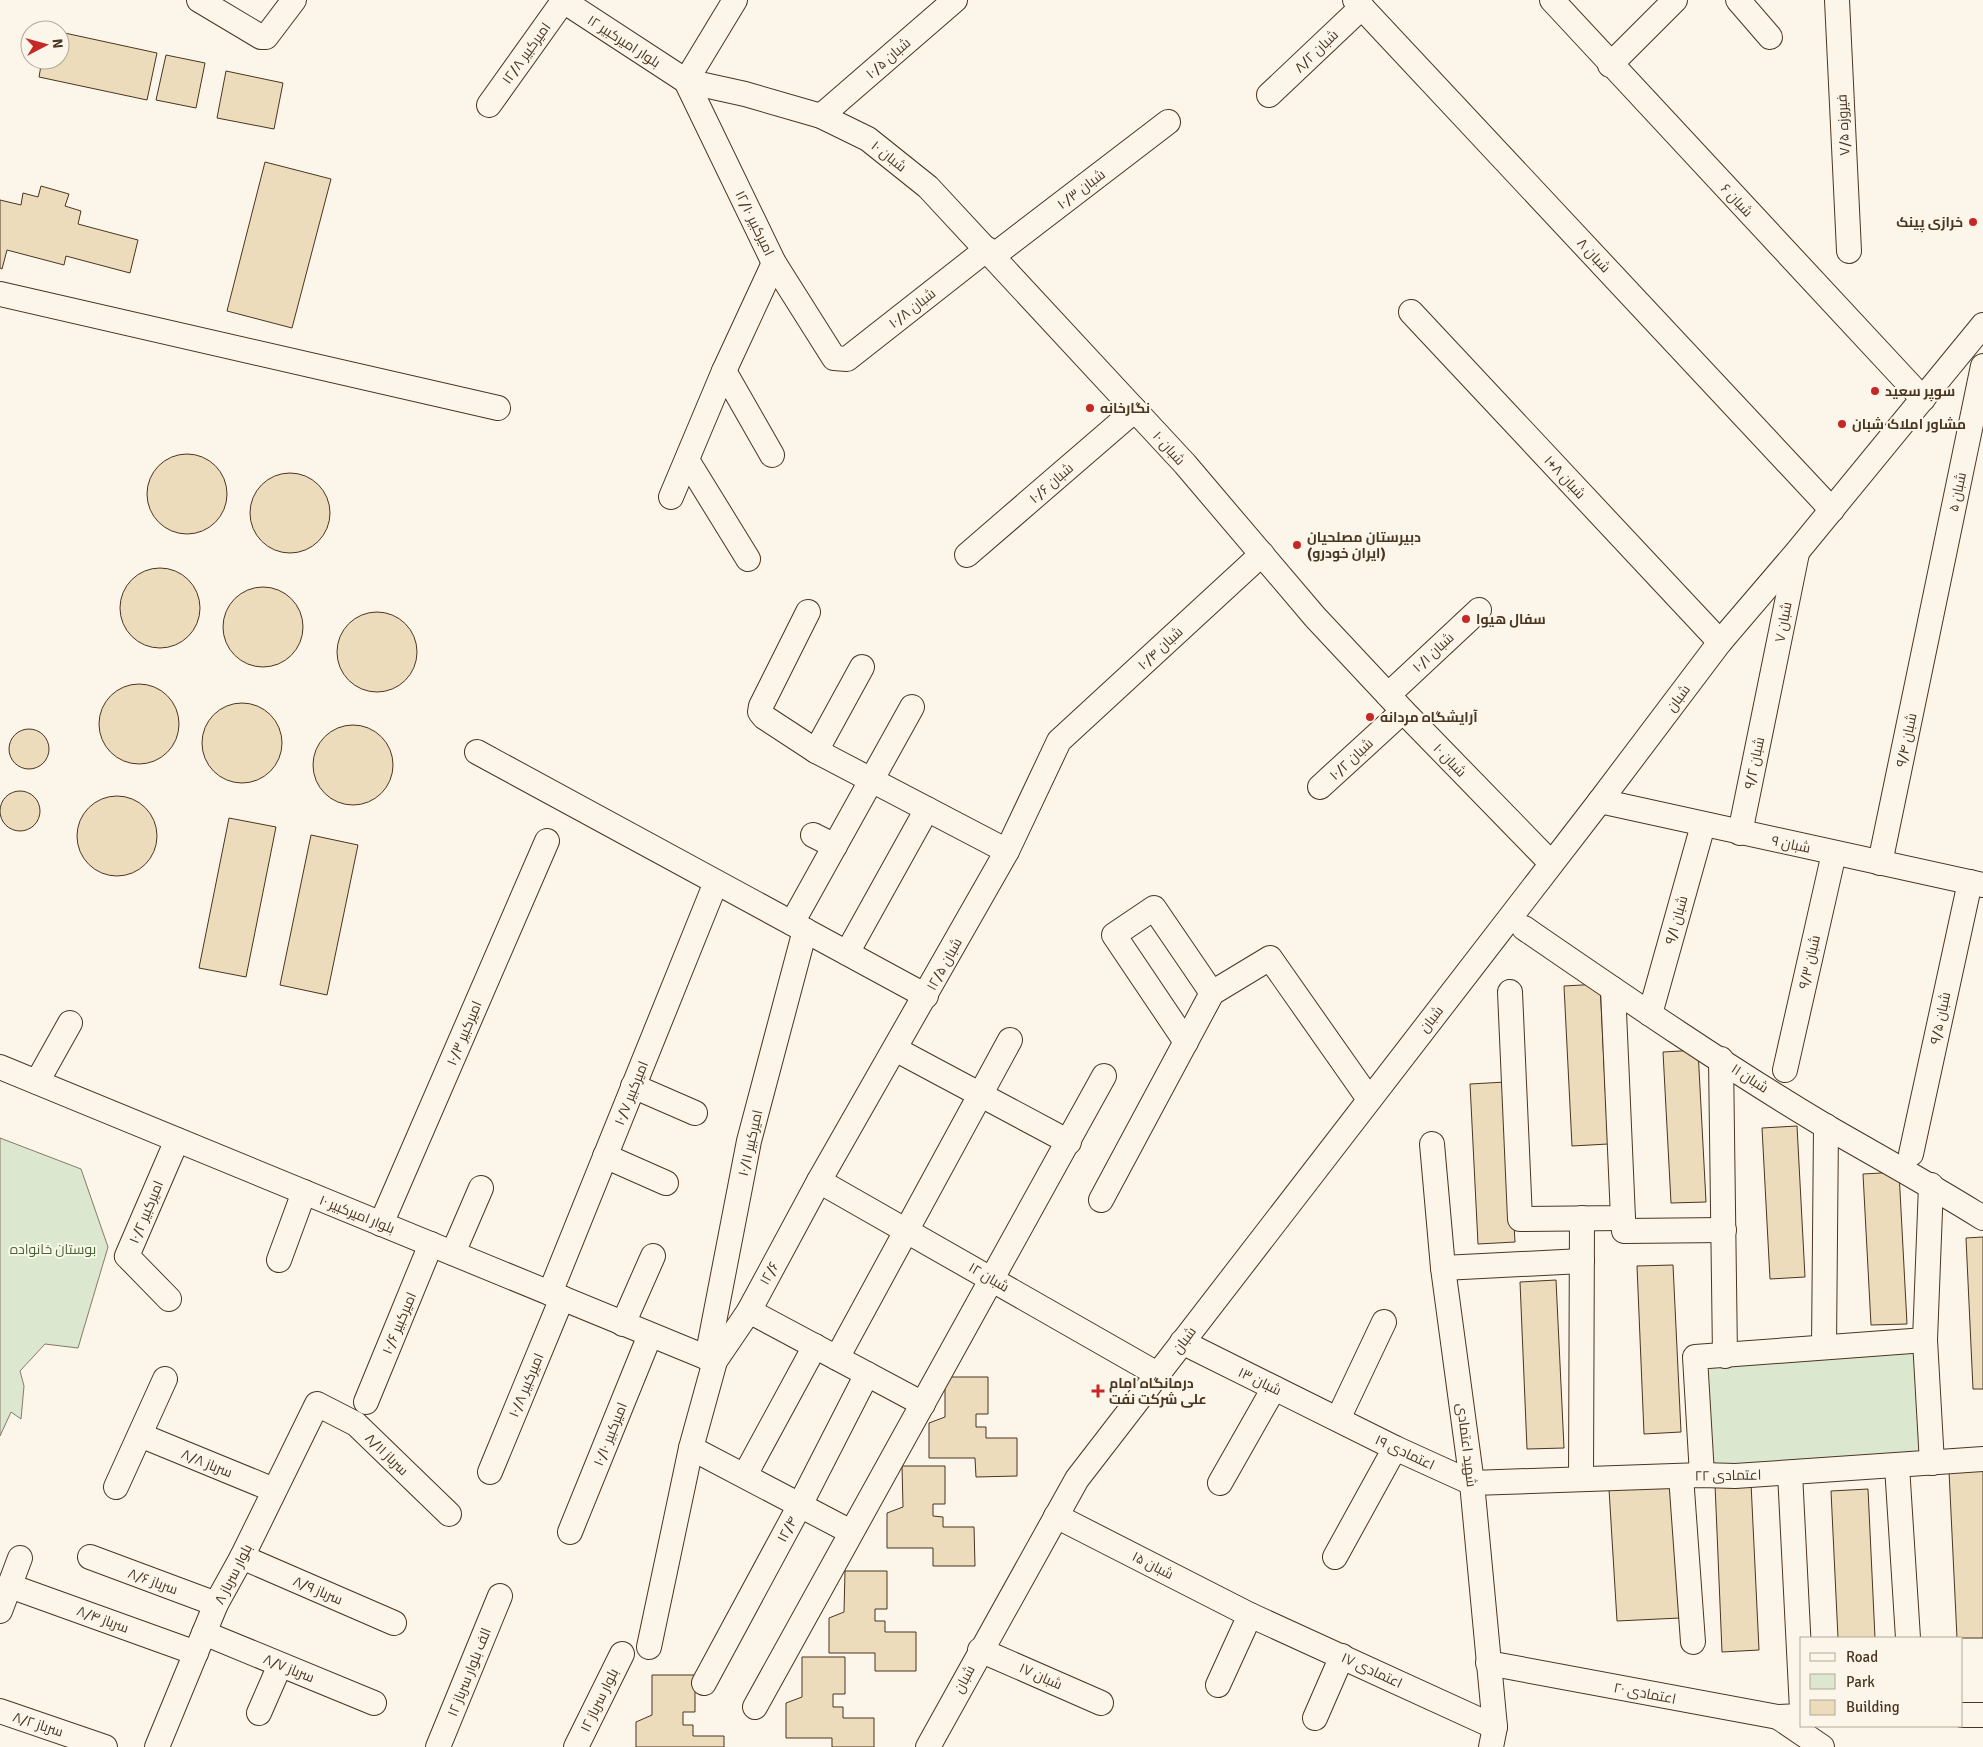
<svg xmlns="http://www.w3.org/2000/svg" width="1983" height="1747" font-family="Signika,Cairo,sans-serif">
<rect width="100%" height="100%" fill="#fbf6e9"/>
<!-- green -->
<g fill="#dce7d0" stroke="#887966">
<path d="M0 1138 81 1169 108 1247 78 1348 45 1344 20 1371 24 1386 21 1419 11 1412 0 1436Z"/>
<path d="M1918 1347 1926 1456 1713 1470 1705 1361Z"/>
</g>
<!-- building -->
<g fill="#ecdcbc" stroke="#4a3520">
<path d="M60 32 157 53 147 100 39 77 42 60H60Z"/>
<path d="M166 55 205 63 196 108 156 100Z"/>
<path d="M226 71 283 83 274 129 217 118Z"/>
<path d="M265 162 331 179 292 328 227 311Z"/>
<path d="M41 186 69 194 65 206 81 211 78 224 138 240 130 273 66 256 64 265 7 250 2 269 0 268V200L21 205 23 193 38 197Z"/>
<circle cx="187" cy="494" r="40"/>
<circle cx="290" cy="513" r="40"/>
<circle cx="160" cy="608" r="40"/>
<circle cx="263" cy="627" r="40"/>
<circle cx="377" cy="652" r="40"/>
<circle cx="139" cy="724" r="40"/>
<circle cx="242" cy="743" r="40"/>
<circle cx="353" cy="765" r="40"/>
<circle cx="29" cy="749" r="20"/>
<circle cx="20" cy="811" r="20"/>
<circle cx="117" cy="836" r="40"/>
<path d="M229 818 276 827 246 977 199 968Z"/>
<path d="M311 835 358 845 327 995 280 985Z"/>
<path d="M1600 984 1608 1144 1572 1146 1564 986Z"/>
<path d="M1698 1050 1706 1202 1671 1203 1663 1052Z"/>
<path d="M1506 1082 1515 1242 1478 1244 1470 1084Z"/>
<path d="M1797 1126 1805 1277 1770 1279 1762 1128Z"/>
<path d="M1899 1172 1907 1324 1871 1325 1863 1174Z"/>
<path d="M1983 1237V1389H1973L1966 1238Z"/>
<path d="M1673 1265 1681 1432 1644 1434 1637 1266Z"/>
<path d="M1556 1280 1564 1448 1527 1449 1520 1282Z"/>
<path d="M945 1377H988V1414H976V1427H986V1438H1017V1476L976 1477 975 1458H929V1423L945 1417Z"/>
<path d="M902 1466H945V1504H933V1516L943 1517V1527H974L975 1566H933V1548H887V1513L903 1507Z"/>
<path d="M1983 1470V1638H1957L1949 1471Z"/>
<path d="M1751 1483 1759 1650 1722 1652 1715 1484Z"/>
<path d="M1673 1486 1680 1618 1617 1621 1609 1489Z"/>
<path d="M1868 1489 1875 1638H1838L1831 1491Z"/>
<path d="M845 1571H887V1609H875V1621H885V1632H916V1671H875V1653H829V1618L844 1612Z"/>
<path d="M802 1657H845V1694H833V1707H843V1718H874V1747H832V1738H786V1703L802 1697Z"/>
<path d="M652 1675H695V1712H683V1725H693V1736H724V1747H636V1722L652 1715Z"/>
</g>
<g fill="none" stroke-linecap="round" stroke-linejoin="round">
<defs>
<g id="minor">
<path d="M199 0 261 37H266L294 0"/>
<path d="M562 0 686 81 745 94 821 116 868 139 928 187 1185 464 1315 617 1403 711 1551 863"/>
<path d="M1355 0 1832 510"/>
<path d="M1552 0 1923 399"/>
<path d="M1738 0 1770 37"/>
<path d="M1837 0 1849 251"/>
<path d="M1610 65 1675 0"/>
<path d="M686 81 774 263 834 358 847 359 987 249"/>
<path d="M686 81 735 0"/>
<path d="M1269 95 1362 7"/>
<path d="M489 105 564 0"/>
<path d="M821 116 955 0"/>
<path d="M993 256 1168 122"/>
<path d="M0 294 498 408"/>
<path d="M1411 312 1720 642"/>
<path d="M724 371 772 455"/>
<path d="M687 460 748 559"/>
<path d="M671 497 724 371 774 263"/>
<path d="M967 555 1135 410"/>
<path d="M808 612 761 706 760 712 764 717 816 751 1007 851"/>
<path d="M1388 695 1479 610"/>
<path d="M816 751 862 667"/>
<path d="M477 752 926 996"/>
<path d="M1320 787 1403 711"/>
<path d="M1600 801 1983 885"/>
<path d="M1740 833 1797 553"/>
<path d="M813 835 835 846"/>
<path d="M1880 863 1983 366"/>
<path d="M792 923 912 707"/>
<path d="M1524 928C1623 996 1723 1065 1827 1127 1879 1157 1932 1186 1983 1218"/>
<path d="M847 953 927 809"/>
<path d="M1510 992 1520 1219 1623 1218 1613 989"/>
<path d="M1650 1014 1703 825"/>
<path d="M1186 1042 1114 935 1154 908 1212 993"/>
<path d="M895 1049 1069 1142"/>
<path d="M1721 1059 1725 1356"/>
<path d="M0 1067 715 1361"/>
<path d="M1785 1070 1834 853"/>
<path d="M37 1082 70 1023"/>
<path d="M633 1086 695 1113"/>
<path d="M1432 1144 1443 1268 1472 1483 1495 1727 1491 1747"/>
<path d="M1911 1154 1970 882"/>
<path d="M605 1156 666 1183"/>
<path d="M819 1181 1159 1375"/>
<path d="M1931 1185 1925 1340 1932 1463"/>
<path d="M1101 1200 1212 993 1270 958 1369 1099"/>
<path d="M1623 1218 1624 1231 1724 1230"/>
<path d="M381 1224 547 841"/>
<path d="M453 1253 481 1188"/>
<path d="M279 1260 304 1192"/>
<path d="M1443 1268 1582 1261"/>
<path d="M550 1293 712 892"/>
<path d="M169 1299 127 1256 177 1140"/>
<path d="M749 1311 923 1404"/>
<path d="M623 1324 653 1256"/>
<path d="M1182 1342 1395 1448 1472 1483 1702 1475 1735 1476 1983 1459"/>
<path d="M1824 1347 1826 1126"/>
<path d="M707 1358 749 1141 805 930"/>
<path d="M837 1358 1010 1040"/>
<path d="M366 1402 431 1244"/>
<path d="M1338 1419 1384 1322"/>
<path d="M140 1435 274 1490"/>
<path d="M691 1448 851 1532"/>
<path d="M1897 1466 1908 1638"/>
<path d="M490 1472 562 1298"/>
<path d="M1790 1473 1802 1710"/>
<path d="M745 1475 815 1346"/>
<path d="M1702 1475 1695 1357 1925 1340"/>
<path d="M1681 1476 1693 1642"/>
<path d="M1581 1479 1582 1218"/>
<path d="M1220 1483 1274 1388"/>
<path d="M116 1487 165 1379"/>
<path d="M1056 1516 1250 1615 1495 1727"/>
<path d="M570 1532 650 1335"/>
<path d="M90 1557 216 1604"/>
<path d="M242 1557 394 1623"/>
<path d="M1335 1557 1395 1448"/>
<path d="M10 1586 196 1653"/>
<path d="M0 1611 20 1558"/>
<path d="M204 1633 374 1703"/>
<path d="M649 1647 691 1448 715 1361 749 1311 819 1181 1007 851 1059 741 1262 554"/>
<path d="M980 1650 1101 1703"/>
<path d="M1488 1663 1778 1717 1802 1716"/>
<path d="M704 1683 800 1505 867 1374"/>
<path d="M1218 1685 1250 1615"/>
<path d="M755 1707 1104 1076"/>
<path d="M0 1711 105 1747"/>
<path d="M259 1713 280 1665"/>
<path d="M1962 1715H1983"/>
<path d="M1778 1717 1822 1747"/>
<path d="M1315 1718 1342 1656"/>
<path d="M157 1747 216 1604 242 1557 317 1404 356 1424 449 1514"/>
<path d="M438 1747 500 1596"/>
<path d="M576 1747 622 1654"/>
<path d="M928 1747 1077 1479 1600 801 1720 642 1797 552 1983 325"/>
</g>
</defs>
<!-- minor casing -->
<use href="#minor" stroke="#4a3520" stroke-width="26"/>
<!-- minor -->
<use href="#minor" stroke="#fbf6e9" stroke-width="24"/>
</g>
<!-- markers -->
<g fill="#c62828" stroke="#fbf6e9" stroke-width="2">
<circle cx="1973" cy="222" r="5"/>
<circle cx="1875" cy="391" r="5"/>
<circle cx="1090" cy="408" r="5"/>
<circle cx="1842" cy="424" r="5"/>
<circle cx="1297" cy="545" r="5"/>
<circle cx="1466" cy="619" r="5"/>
<circle cx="1370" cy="717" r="5"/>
<path d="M1095.5 1383.5h5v5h5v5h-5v5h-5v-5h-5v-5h5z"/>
</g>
<g text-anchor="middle" stroke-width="4" stroke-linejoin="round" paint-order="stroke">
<!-- street labels -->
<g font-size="14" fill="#4a3520" stroke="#fbf6e9">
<text transform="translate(624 41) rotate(33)" y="5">۱۲ بلوار امیرکبیر</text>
<text transform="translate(1316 51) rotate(-44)" y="5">۸/۲ شبان</text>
<text transform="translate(526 53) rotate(-54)" y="5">۱۲/۸ امیرکبیر</text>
<text transform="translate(888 58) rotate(-41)" y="5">۱۰/۵ شبان</text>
<text transform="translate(1843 125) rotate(-93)" y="5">۷/۵ فیروزه</text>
<text transform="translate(889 156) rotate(38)" y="5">۱۰ شبان</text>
<text transform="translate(1081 189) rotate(-37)" y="5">۱۰/۳ شبان</text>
<text transform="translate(1737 200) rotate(47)" y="5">۶ شبان</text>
<text transform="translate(755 223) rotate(64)" y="5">۱۲/۱۰ امیرکبیر</text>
<text transform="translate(1594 255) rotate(47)" y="5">۸ شبان</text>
<text transform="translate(912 308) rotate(-38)" y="5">۱۰/۸ شبان</text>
<text transform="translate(1169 448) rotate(48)" y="5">۱۰ شبان</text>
<text transform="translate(1565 477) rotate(47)" y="5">۱+۸ شبان</text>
<text transform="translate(1051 483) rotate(-41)" y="5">۱۰/۶ شبان</text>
<text transform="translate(1957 492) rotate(-78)" y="5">۵ شبان</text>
<text transform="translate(1783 622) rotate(-79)" y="5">۷ شبان</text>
<text transform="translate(1160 648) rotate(-43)" y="5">۱۰/۴ شبان</text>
<text transform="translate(1433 652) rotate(-43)" y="5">۱۰/۱ شبان</text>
<text transform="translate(1678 698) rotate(-53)" y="5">شبان</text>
<text transform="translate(1906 740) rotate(-78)" y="5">۹/۴ شبان</text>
<text transform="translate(1351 759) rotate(-43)" y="5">۱۰/۲ شبان</text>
<text transform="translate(1450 760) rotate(46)" y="5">۱۰ شبان</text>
<text transform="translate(1754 763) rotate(-78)" y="5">۹/۲ شبان</text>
<text transform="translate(1791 844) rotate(12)" y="5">۹ شبان</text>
<text transform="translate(1676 920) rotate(-74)" y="5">۹/۱ شبان</text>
<text transform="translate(1809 962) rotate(-77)" y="5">۹/۳ شبان</text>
<text transform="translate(944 964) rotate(-61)" y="5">۱۲/۵ شبان</text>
<text transform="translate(1940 1018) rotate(-78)" y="5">۹/۵ شبان</text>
<text transform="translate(1431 1019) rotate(-52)" y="5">شبان</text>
<text transform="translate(464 1033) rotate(-67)" y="5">۱۰/۳ امیرکبیر</text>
<text transform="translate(1750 1078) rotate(33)" y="5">۱۱ شبان</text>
<text transform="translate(631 1093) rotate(-68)" y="5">۱۰/۷ امیرکبیر</text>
<text transform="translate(750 1143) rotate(-77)" y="5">۱۰/۱۱ امیرکبیر</text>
<text transform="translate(146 1212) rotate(-67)" y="5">۱۰/۲ امیرکبیر</text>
<text transform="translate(357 1214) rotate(22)" y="5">۱۰ بلوار امیرکبیر</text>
<text transform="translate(769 1273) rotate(-61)" y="5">۱۲/۶</text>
<text transform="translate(989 1277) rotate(30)" y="5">۱۲ شبان</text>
<text transform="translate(399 1323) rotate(-67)" y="5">۱۰/۶ امیرکبیر</text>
<text transform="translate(1184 1340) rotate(-53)" y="5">شبان</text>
<text transform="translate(1260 1381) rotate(26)" y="5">۱۳ شبان</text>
<text transform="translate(526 1385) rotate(-67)" y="5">۱۰/۸ امیرکبیر</text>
<text transform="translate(610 1434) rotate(-68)" y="5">۱۰/۱۰ امیرکبیر</text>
<text transform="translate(1467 1445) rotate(83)" y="5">شهید اعتمادی</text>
<text transform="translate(1405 1452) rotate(25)" y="5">۱۹ اعتمادی</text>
<text transform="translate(387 1454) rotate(44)" y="5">۸/۱۱ سرباز</text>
<text transform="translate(207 1463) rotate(22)" y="5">۸/۸ سرباز</text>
<text transform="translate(1728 1475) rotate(-1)" y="5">۲۲ اعتمادی</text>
<text transform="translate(787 1529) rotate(-62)" y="5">۱۲/۴</text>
<text transform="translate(1153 1565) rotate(27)" y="5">۱۵ شبان</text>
<text transform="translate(233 1574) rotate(-63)" y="5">۸ بلوار سرباز</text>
<text transform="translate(153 1581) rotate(20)" y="5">۸/۶ سرباز</text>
<text transform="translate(318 1590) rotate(23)" y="5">۸/۹ سرباز</text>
<text transform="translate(103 1619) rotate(20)" y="5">۸/۴ سرباز</text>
<text transform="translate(289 1668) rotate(22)" y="5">۸/۷ سرباز</text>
<text transform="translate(1372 1670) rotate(25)" y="5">۱۷ اعتمادی</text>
<text transform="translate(469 1672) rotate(-68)" y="5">۱۲ الف بلوار سرباز</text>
<text transform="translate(1041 1676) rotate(24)" y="5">۱۷ شبان</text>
<text transform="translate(964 1679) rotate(-62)" y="5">شبان</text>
<text transform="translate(1645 1693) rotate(11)" y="5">۲۰ اعتمادی</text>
<text transform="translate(599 1700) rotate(-64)" y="5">۱۲ بلوار سرباز</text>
<text transform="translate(38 1724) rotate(18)" y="5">۸/۲ سرباز</text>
</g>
<!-- poi labels -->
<g font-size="14" font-weight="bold" fill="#4a3520" stroke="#fbf6e9" text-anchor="start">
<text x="1963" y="227" text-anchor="end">خرازی پینک</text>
<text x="1885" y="396">سوپر سعید</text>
<text x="1100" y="413">نگارخانه</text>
<text x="1852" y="429">مشاور املاک شبان</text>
<text x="1307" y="542">دبیرستان مصلحیان<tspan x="1307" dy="16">(ایران خودرو)</tspan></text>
<text x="1476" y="624">سفال هیوا</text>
<text x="1380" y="722">آرایشگاه مردانه</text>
<text x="1109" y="1388">درمانگاه امام<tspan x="1109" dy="16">علی شرکت نفت</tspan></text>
</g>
<!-- park labels -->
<g font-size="14" fill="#436837" stroke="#fbf6e9">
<text x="53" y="1254">بوستان خانواده</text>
</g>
</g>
<!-- legend -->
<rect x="1800" y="1637" width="162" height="90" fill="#fbf6e9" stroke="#b4a999"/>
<rect x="1810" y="1653" width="25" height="8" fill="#fbf6e9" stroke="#b4a999"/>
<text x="1846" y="1662" font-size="15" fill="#4a3520">Road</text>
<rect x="1810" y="1674" width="25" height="15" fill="#dce7d0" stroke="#b4a999"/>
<text x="1846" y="1687" font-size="15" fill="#4a3520">Park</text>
<rect x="1810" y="1700" width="25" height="15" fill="#ecdcbc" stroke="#b4a999"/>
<text x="1846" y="1712" font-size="15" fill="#4a3520">Building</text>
<!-- north arrow -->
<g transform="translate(45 45) rotate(84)"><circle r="24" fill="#fbf6e9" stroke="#b4a999"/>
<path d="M0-4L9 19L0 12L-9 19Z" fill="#c62828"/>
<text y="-8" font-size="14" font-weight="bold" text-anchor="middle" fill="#4a3520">N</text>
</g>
</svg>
